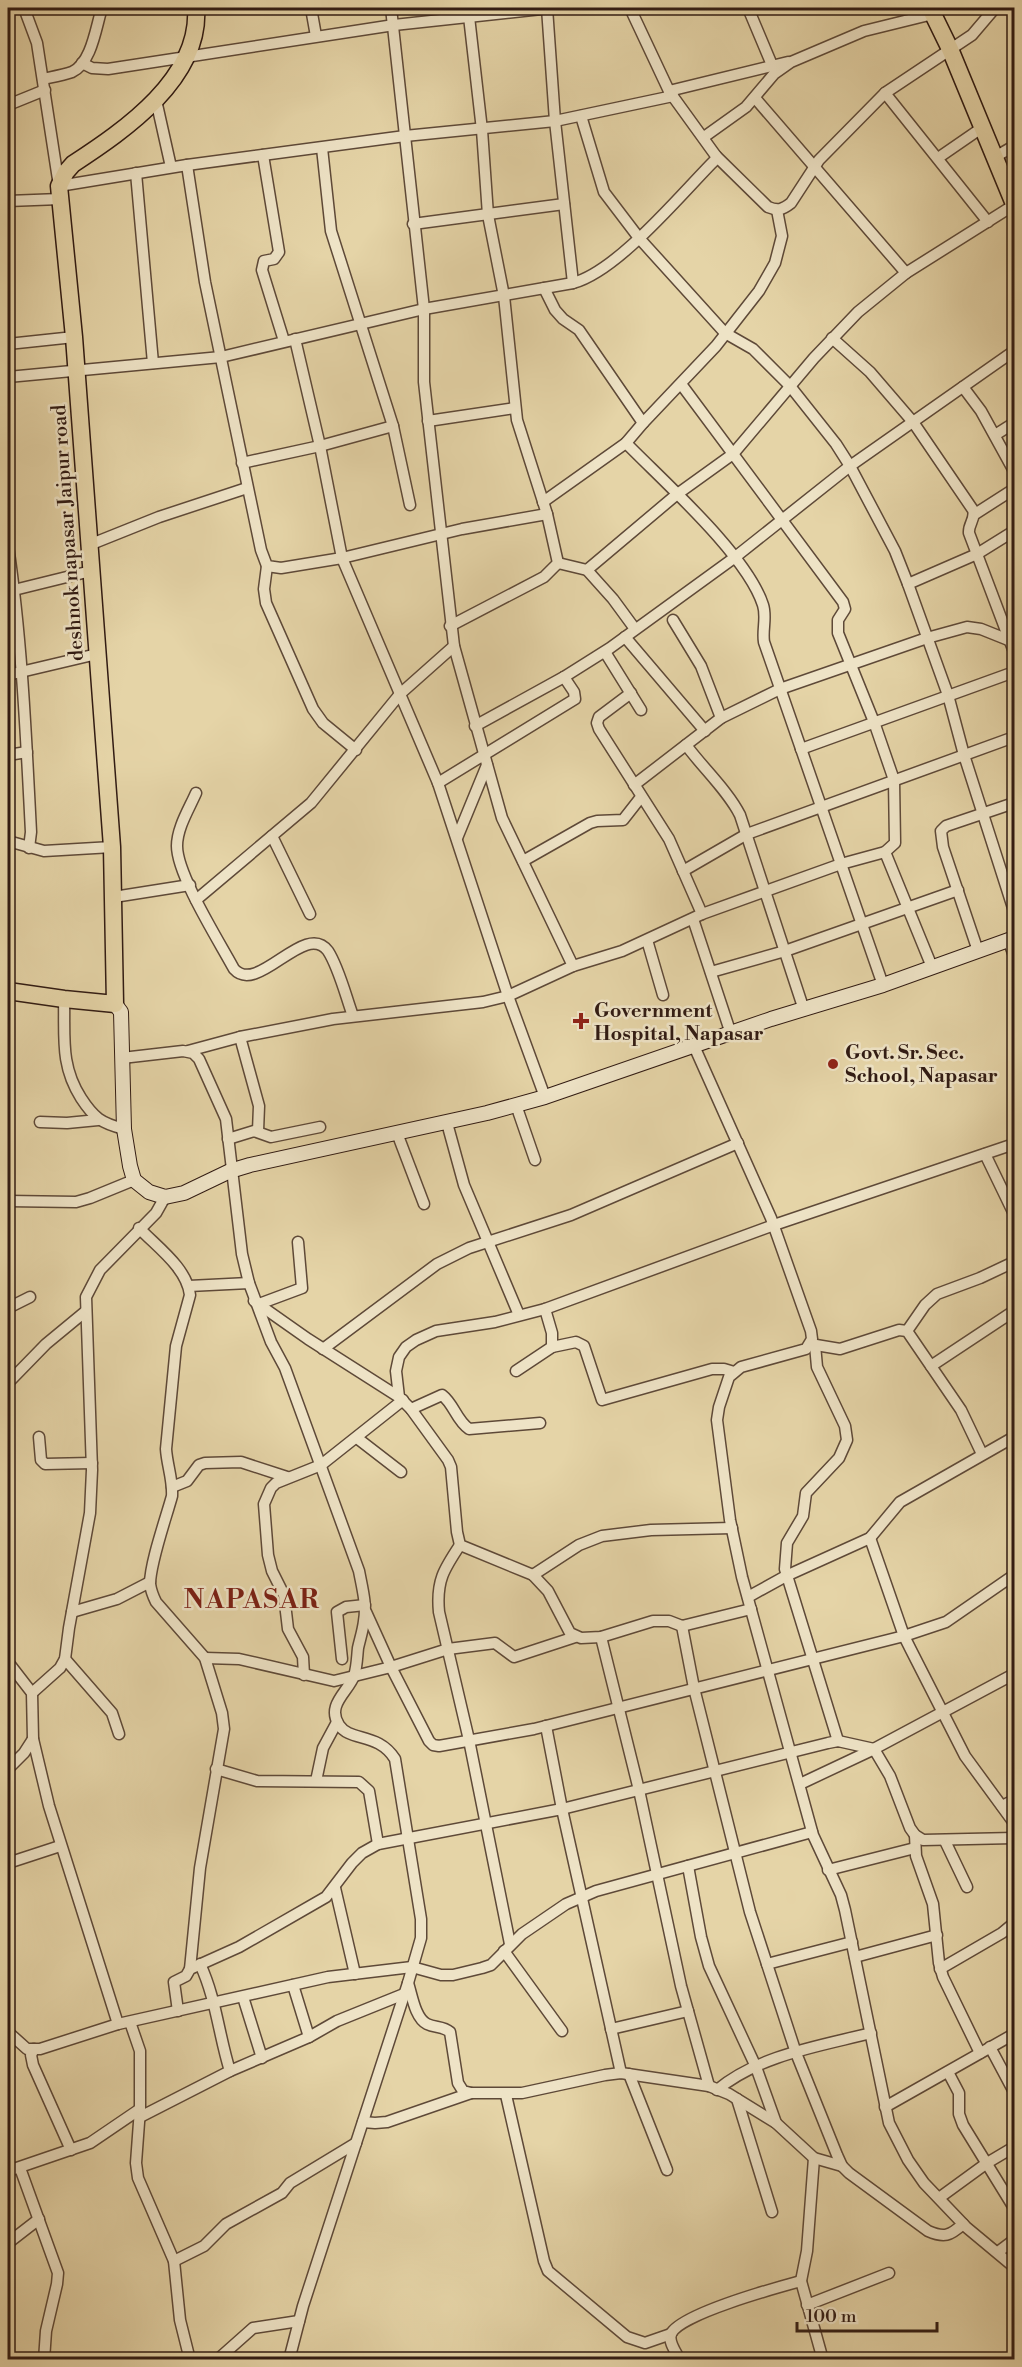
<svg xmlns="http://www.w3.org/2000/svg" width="1022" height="2367" font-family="'Libre Bodoni',serif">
<rect width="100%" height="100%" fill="#e5d4a7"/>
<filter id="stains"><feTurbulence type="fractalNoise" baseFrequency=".00333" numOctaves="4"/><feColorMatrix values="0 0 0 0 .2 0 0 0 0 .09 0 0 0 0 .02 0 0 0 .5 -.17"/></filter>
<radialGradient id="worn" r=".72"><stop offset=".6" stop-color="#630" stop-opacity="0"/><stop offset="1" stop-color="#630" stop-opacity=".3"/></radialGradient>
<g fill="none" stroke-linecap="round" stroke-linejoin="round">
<defs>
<g id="minor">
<path d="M24 8 37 43 59 186 187 165 405 136 555 121 673 96"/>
<path d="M311 8 316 36"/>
<path d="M391 8 424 309V382L454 646 502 818 573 966"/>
<path d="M547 8 555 121 573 283"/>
<path d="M748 8 772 65"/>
<path d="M82 63 92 68 108 69 394 25 551 8"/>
<path d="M43 79C52 77 63 75 72 72 92 63 96 26 102 8"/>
<path d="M669 91 788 62"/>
<path d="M885 93 988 222"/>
<path d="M755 98 906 273"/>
<path d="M156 100 171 167"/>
<path d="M8 105 45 90"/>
<path d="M581 116 604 192 639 238 725 333 753 349 790 386 836 444 850 466 895 551 908 584 948 695 964 755 1014 911"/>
<path d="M704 137 746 107 774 74 791 62 864 31 933 14"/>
<path d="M322 148 331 231 393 426 410 505"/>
<path d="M263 155 279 252 274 259 264 261 262 270 284 341"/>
<path d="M716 156 768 207C778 211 782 210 791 203L819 160 885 93 972 35 995 8"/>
<path d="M995 157 1014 146"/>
<path d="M938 158 983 127"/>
<path d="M187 165 205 282 261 550 267 566 281 568 342 558 462 529 547 514"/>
<path d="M136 173 153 363"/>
<path d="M8 201 60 199"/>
<path d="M413 224 564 204"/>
<path d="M544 288 555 310 563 319 579 330 643 423"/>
<path d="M832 338 870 372 913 422 973 510C976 519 968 524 969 533L1014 652"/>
<path d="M295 339 320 446 342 558 438 783 508 996 545 1097"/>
<path d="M8 344 74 337"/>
<path d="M8 377 221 357 424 309 573 283C618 271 681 194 715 160L716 156 669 91 630 8"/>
<path d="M963 387 981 411 1014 471"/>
<path d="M428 421 515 408"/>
<path d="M995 435 1014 423"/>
<path d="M626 443C664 482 747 555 763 605 767 617 762 630 764 642L883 985"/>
<path d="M242 463 320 446 393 426"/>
<path d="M543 502 626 443 643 423 716 346 759 291 775 263 782 236 777 210"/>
<path d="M975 514 1014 489"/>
<path d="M89 545 159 517 247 488"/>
<path d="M8 546C22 640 26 736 31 832L29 848"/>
<path d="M558 563 587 570 613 599 635 629"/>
<path d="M267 566 264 589 266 603 313 709 323 723 356 750"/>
<path d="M587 570 676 495 733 454 814 358 858 312 906 273 1014 205"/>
<path d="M908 584 977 554 1014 531"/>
<path d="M14 590 91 571"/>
<path d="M673 620 701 666 721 718"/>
<path d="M450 626 544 577 558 563 547 514 517 420 504 296 488 215 482 130 468 8"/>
<path d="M625 637 705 731"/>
<path d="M605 652 641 710"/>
<path d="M8 675 97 654"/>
<path d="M631 693 599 717 597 723 599 729 669 839 702 914"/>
<path d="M475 726 564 677 610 648 734 558 850 466 1014 351"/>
<path d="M686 745C703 768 728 791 740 815L804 1010"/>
<path d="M801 749 1014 672"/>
<path d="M8 755 27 752"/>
<path d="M438 783 575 699 574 692 564 677"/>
<path d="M634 785 721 718 780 689 927 638 967 627 981 629 1011 641"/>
<path d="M196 793C189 809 177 828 177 846 177 875 219 941 234 969 258 996 305 920 328 951 339 968 346 997 353 1016"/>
<path d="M272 836 310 914"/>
<path d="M457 838 487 765"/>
<path d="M8 841 44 851 112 847"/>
<path d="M885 852 932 967"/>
<path d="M523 861 590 823 597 821 623 820 641 797"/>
<path d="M683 871 747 834 1014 737"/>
<path d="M114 897 190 885"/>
<path d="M196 900 311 803 400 694 454 646"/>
<path d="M693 919 731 1034"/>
<path d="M1008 939 1014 956"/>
<path d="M647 940 663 995"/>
<path d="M978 951 943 847 941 831 946 826 1014 803"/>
<path d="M711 972 785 951 958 890"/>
<path d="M64 999C65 1037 60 1065 81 1098 94 1118 101 1123 124 1129"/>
<path d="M240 1037 259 1106 258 1131"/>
<path d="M694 1046 771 1218 811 1331 812 1339 806 1349 741 1367 729 1377 719 1407 717 1420 730 1520 742 1577 813 1835 841 1895 845 1910 889 2123 908 2160 924 2183 966 2227 1014 2267"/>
<path d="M188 1051 240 1037 333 1019 483 1002 508 996 573 966 622 951 702 914 841 864 885 852 895 843 894 780 874 722 838 633V620L845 609 843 602 681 384"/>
<path d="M122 1058 183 1051 193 1053 199 1059 226 1119 242 1254 249 1283 271 1342 285 1368 359 1571C362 1587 367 1605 364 1621 363 1630 360 1639 358 1648 357 1657 357 1667 354 1676 348 1692 326 1705 339 1725 350 1742 378 1732 395 1759L421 1919V1938L408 1983 303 2306 289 2360"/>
<path d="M516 1105 535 1160"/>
<path d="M40 1122 67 1123 98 1120"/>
<path d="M447 1123 464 1185 519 1315"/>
<path d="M397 1133 424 1204"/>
<path d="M228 1139 254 1131 271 1137 320 1127"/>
<path d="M985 1154 1014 1214"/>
<path d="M8 1201 76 1202 90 1198 134 1180"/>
<path d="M139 1228C157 1247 187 1268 190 1295L176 1346 166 1449C167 1465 173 1480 172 1496 166 1518 150 1563 150 1584 151 1591 153 1596 156 1602L205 1658 222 1713 224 1729 200 1868 190 1969"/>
<path d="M189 1286 249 1283"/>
<path d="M254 1301 308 1339 399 1397 411 1409 448 1460 451 1467 457 1532 460 1545 533 1575 548 1591 570 1633 581 1638 601 1637 653 1621H669L682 1626 751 1609"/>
<path d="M259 1304 302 1288 298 1242"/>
<path d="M8 1308 30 1297"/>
<path d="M907 1331 925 1305 937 1294 980 1278 1014 1262"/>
<path d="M810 1344 840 1349 899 1330 907 1331 961 1410 982 1454"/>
<path d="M815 1345 817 1367 845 1426 847 1440 839 1458 806 1493 803 1516 787 1543 785 1569 838 1741"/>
<path d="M552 1347 576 1342 584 1346 602 1400 712 1369H724L734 1372"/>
<path d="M323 1349 437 1264 469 1248 571 1215 738 1143"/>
<path d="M931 1366 1014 1311"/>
<path d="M516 1371 552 1347V1333L545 1309"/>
<path d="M8 1383 46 1344 86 1311"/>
<path d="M399 1397 396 1371 399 1357 406 1347 416 1340 436 1331 495 1322 545 1309 774 1225 1014 1144"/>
<path d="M411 1409 442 1395C454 1404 456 1420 469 1429L540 1423"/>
<path d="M39 1437 41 1460 45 1464 92 1463"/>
<path d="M357 1438 401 1472"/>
<path d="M172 1487 187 1481 199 1465 205 1463 241 1462 287 1477"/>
<path d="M870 1538 904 1636 911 1650 965 1756 1014 1823"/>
<path d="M460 1545C444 1569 436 1581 439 1612L469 1740 510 1944"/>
<path d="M533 1575 579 1545 602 1536 651 1530 732 1528"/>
<path d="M748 1597 786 1576 870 1538 900 1502 1014 1437"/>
<path d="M72 1612 117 1599 150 1582"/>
<path d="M366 1612 391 1667 429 1741 433 1745 439 1746 534 1729 904 1636 946 1622 1014 1575"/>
<path d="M682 1626 694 1688 750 1912 796 2053 837 2155 842 2166 849 2173 928 2231C944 2238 950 2236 963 2224"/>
<path d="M601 1637 639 1790 681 1986 709 2086"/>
<path d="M205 1658 239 1659 334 1681 391 1667 448 1649 495 1643 514 1657 575 1637"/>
<path d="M65 1659 112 1713 119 1734"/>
<path d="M342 1659 337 1612 346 1607 365 1605"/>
<path d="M8 1662 32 1693 33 1739 49 1806 118 2024"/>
<path d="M304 1675 303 1657 288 1629 284 1595 272 1571 268 1555 264 1504 271 1488 276 1483 321 1465 403 1400"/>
<path d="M32 1693 60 1668 65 1659 69 1628 90 1513 92 1470 86 1297 100 1270 156 1213 165 1197"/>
<path d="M546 1726 562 1809 621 2073"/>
<path d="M8 1769 24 1753 33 1739"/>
<path d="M216 1769 257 1781 359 1782 369 1791 378 1844"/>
<path d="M316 1781 323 1748 337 1722"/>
<path d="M800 1784 870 1751 1014 1674"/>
<path d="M1002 1806 1014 1800"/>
<path d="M915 1835 916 1856 933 1904 939 1963 943 1977 980 2053"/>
<path d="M945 1841 967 1887"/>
<path d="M8 1863 60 1846"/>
<path d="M688 1866 701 1937 709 1966 756 2067 776 2123"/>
<path d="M828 1870 915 1848"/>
<path d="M335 1888 355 1974"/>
<path d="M504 1951 562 2031"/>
<path d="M855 1957 937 1935"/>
<path d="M200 1964C216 1998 219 2036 230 2071"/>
<path d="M767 1964 852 1942"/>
<path d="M940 1969 1002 1933 1014 1923"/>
<path d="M408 1983C412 1995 415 2018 427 2024 435 2028 443 2026 450 2032L458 2083 463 2091 471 2093H522L605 2075 621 2073 709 2086 729 2094 776 2123 814 2158 842 2166"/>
<path d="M293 1985 309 2037"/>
<path d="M243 1997 262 2058"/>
<path d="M178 2011 174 1982 186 1976 190 1969 239 1947 326 1897 352 1863 362 1853 378 1844 562 1809 828 1743 838 1741 874 1749 890 1776 910 1828 915 1835 923 1840 1014 1838"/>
<path d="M130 2022 140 2051V2109L136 2163 138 2178 174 2261 180 2320 190 2360"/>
<path d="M611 2029 688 2011"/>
<path d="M8 2032 27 2049H40L118 2024 328 1977 412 1967 441 1975H453L482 1968 491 1965 522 1934 566 1904 596 1891 812 1832"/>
<path d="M990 2047 1014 2092"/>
<path d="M34 2049 31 2055 33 2065 71 2150"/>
<path d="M948 2072 959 2093V2114L963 2125 1014 2208"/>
<path d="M629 2074 667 2170"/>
<path d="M717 2090C759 2055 820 2046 871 2033"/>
<path d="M506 2095 544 2261 548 2271 627 2337 645 2343 671 2334"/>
<path d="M737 2099 772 2212"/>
<path d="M885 2107 1014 2034"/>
<path d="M140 2117 230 2071 309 2037 337 2021 404 1994"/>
<path d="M363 2122 375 2123 387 2122 471 2093"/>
<path d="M814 2158 807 2251 801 2281 823 2360"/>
<path d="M20 2168 58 2273 57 2284 46 2331 44 2360"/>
<path d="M8 2171 90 2143 140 2109"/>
<path d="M939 2198 987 2163 1014 2147"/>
<path d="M8 2243 39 2219"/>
<path d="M998 2252 1014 2240"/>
<path d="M174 2261 204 2246 226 2224 282 2193 290 2183 356 2143"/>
<path d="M807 2305 889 2273"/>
<path d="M217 2360 253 2328 299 2321"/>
<path d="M680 2360C676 2352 668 2342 671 2334 679 2314 779 2287 801 2281"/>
</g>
<path id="secondary" d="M115 1004 121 1012 124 1129 130 1166 134 1180 149 1192 165 1197 184 1193 230 1171 250 1165 487 1113 545 1097 771 1019 883 985 1014 938"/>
<g id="primary">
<path d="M930 8 950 49 1014 204"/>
<path d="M8 991 64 999 115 1004 112 847 74 337 59 186 66 172 73 164C125 130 201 78 196 8"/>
</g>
</defs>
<!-- minor casing -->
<use href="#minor" stroke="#5e4938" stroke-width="13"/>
<!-- secondary casing -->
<use href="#secondary" stroke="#311b13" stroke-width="16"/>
<!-- primary casing -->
<use href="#primary" stroke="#311b13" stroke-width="19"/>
<!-- minor -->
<use href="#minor" stroke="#eee3c6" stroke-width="10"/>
<!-- secondary -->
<use href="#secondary" stroke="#eee3c6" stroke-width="14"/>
<!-- primary -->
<use href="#primary" stroke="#e5d4a7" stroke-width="16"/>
</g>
<!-- markers -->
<g fill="#8f2418" stroke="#eee3c6" stroke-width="2">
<path d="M578 1012h6v6h6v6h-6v6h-6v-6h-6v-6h6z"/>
<circle cx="833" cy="1064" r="6"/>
</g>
<g text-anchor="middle" stroke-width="5" stroke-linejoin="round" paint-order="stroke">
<!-- street labels -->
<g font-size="20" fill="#311b13" stroke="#eee3c6">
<text transform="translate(67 533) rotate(-94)" y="7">deshnok napasar Jaipur road</text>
</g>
<!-- poi labels -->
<g font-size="20" font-weight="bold" fill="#311b13" stroke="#eee3c6" text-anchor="start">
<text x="594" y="1017">Government<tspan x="594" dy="23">Hospital, Napasar</tspan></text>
<text x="845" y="1059">Govt. Sr. Sec.<tspan x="845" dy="23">School, Napasar</tspan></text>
</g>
<!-- district labels -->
<g font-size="26" font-weight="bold" letter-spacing="1.5" fill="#7a1f14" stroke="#eee3c6">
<text x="252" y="1608">NAPASAR</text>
</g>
</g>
<!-- margin -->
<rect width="1022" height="2367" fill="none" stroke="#e5d4a7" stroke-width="30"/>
<rect x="9" y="9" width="1004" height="2349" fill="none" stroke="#311b13" stroke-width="3"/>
<rect x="15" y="15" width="992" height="2337" fill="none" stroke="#311b13" stroke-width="1.5"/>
<!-- scale -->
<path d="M797 2322v9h140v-9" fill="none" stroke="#311b13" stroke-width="3"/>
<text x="806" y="2322" font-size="18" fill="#311b13" stroke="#eee3c6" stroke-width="4.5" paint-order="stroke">100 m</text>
<rect width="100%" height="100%" filter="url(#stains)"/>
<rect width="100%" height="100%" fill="url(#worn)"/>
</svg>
